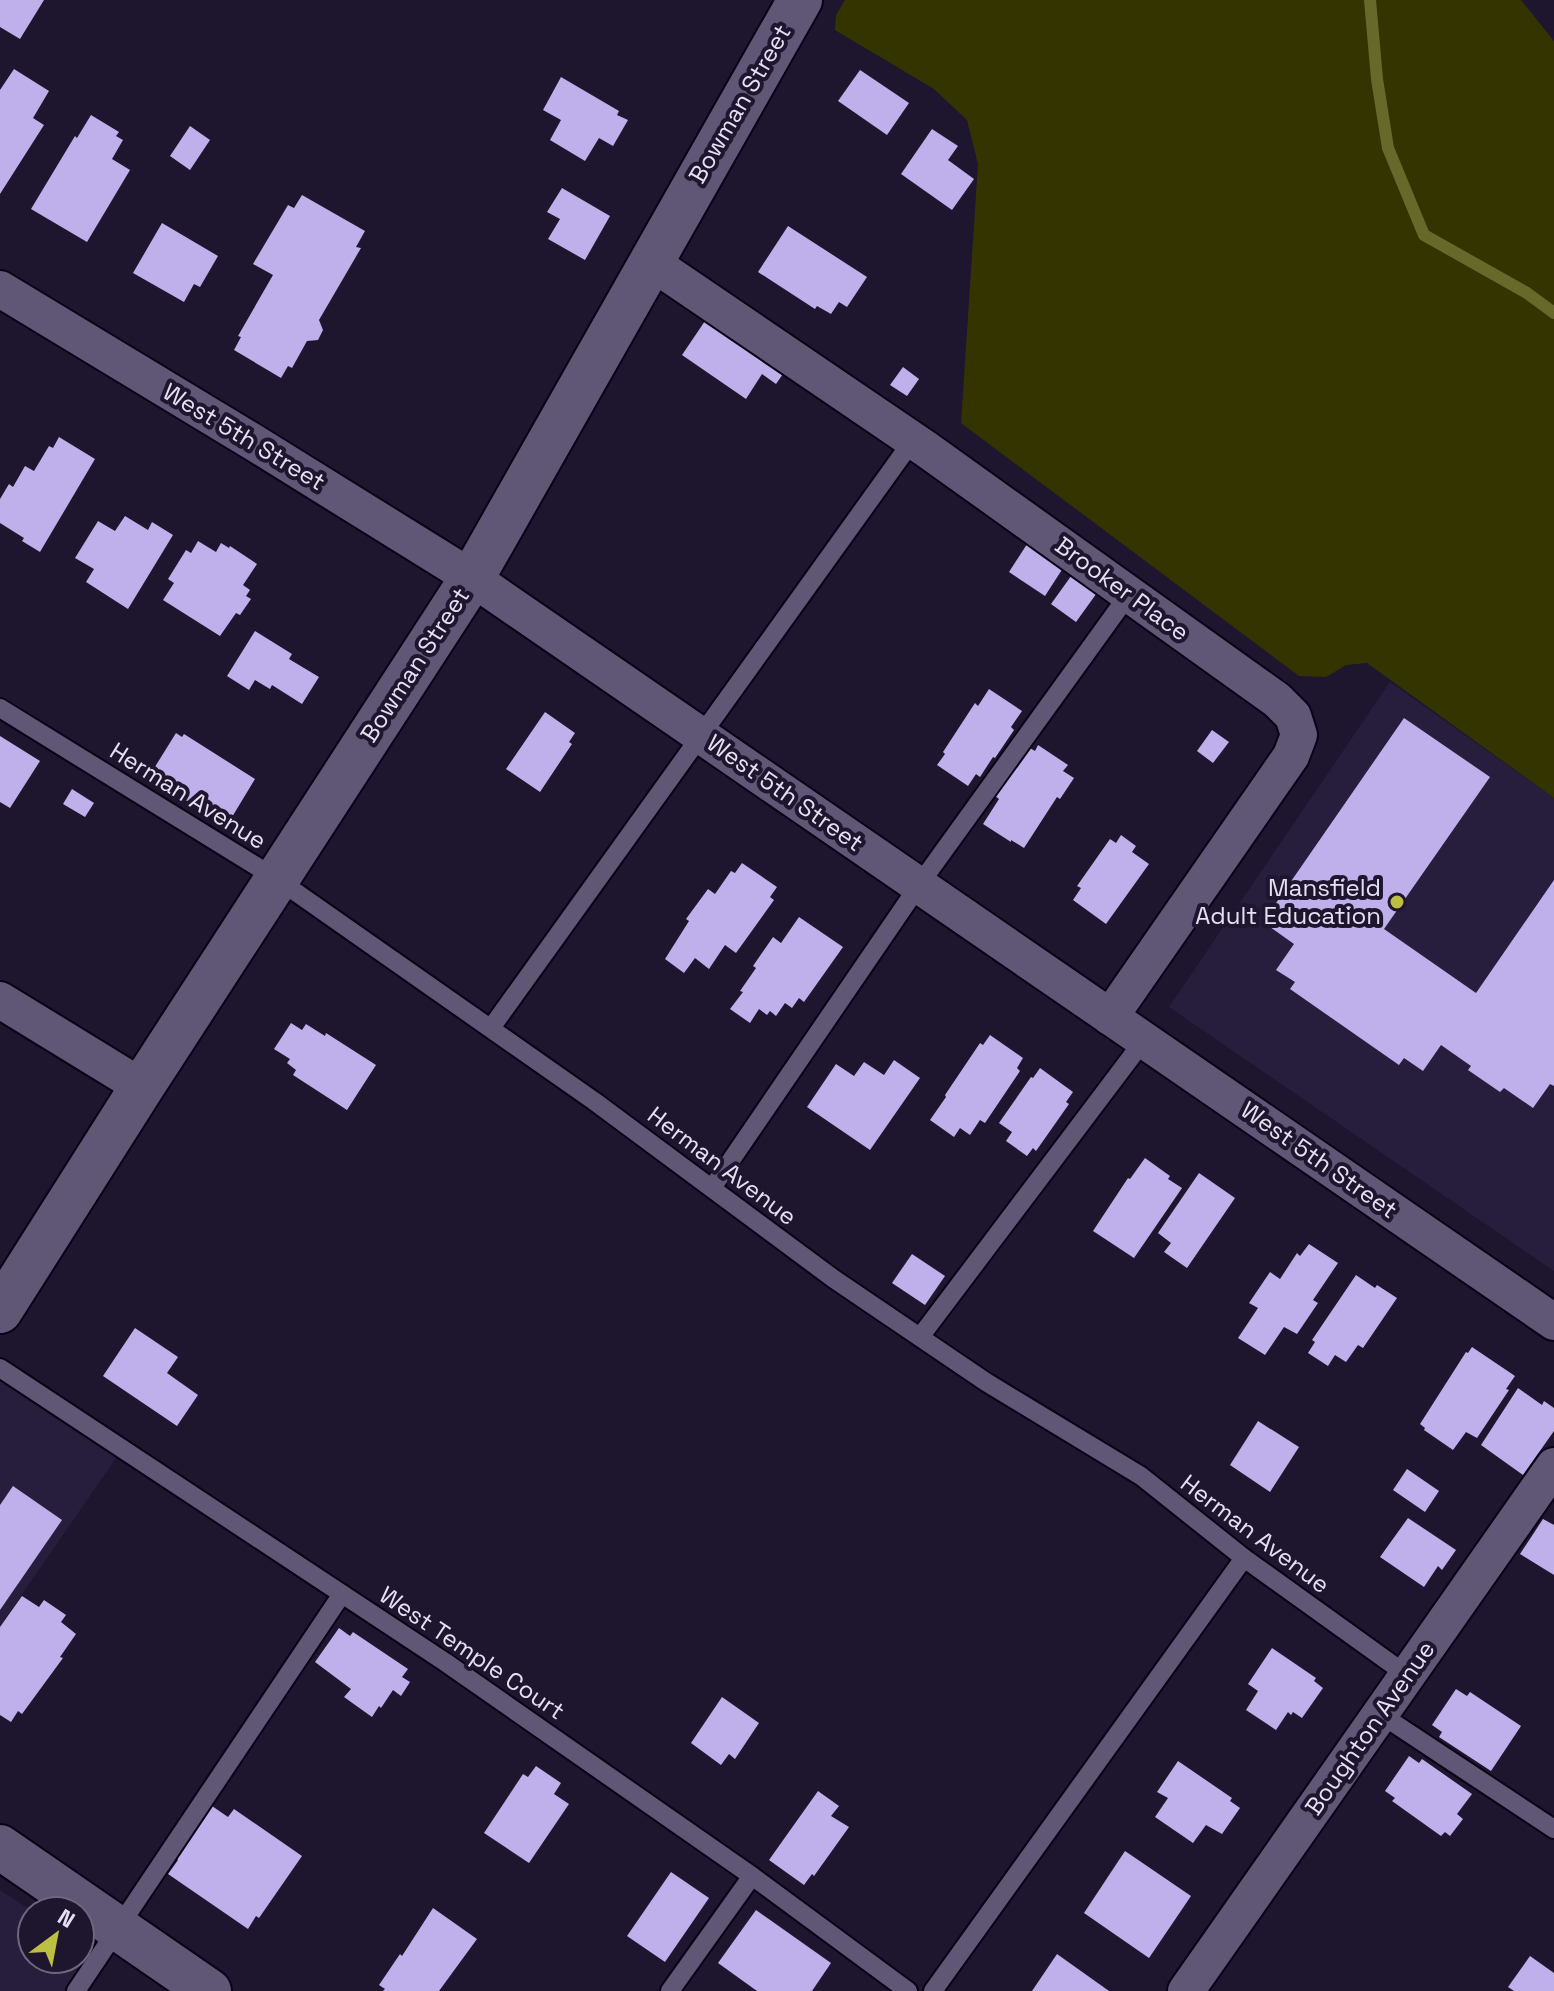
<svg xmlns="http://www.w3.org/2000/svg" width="1554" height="1991" font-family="'Space Grotesk',sans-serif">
<rect width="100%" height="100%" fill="#1e162f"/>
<!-- built -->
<g fill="#271e3d">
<path d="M1390 682 1554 798V1271L1169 1007Z"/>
<path d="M0 1381 116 1458 0 1626Z"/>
<path d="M0 1890 32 1911V1959H80V1944L93 1953 67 1991H0Z"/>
</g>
<!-- green -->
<path fill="#343400" d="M845 0H1521L1554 41V798L1367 663 1346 665 1326 677 1299 676 961 423 978 164 967 120 934 89 835 30 836 15Z"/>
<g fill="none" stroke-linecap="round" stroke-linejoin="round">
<!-- stream -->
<path stroke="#67692b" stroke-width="12" d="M1370 0 1377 79 1388 148 1424 235 1527 293 1554 313"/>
</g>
<!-- building -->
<g fill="#bfb0eb">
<path d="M0 0H44L20 39 0 27Z"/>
<path d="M14 69 49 91 33 118 44 125 0 194V90Z"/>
<path d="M860 70 909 103 887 135 838 101Z"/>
<path d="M561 77 619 111 617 115 628 120 613 146 599 138 585 161 550 140 561 120 543 110Z"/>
<path d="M91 115 119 132 116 136 123 140 112 159 130 170 87 242 31 209 75 136 77 138Z"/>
<path d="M190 126 210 140 190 170 170 156Z"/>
<path d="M932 129 958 146 948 160 974 179 952 210 901 174Z"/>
<path d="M562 188 610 216 585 260 548 239 560 219 547 212Z"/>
<path d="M302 195 365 231 356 247 361 248 319 320 323 330 318 340 307 341 292 368 288 366 281 378 234 350 241 337 238 336 273 275 253 264 288 205 294 208Z"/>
<path d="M162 223 218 256 200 287 194 284 184 302 133 273Z"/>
<path d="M788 226 867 277 847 307 839 302 831 314 817 306 815 309 758 272Z"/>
<path d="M707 318 785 371 776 384 762 374 746 399 682 355Z"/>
<path d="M903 367 919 379 907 396 890 385Z"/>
<path d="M59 437 95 459 40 552 22 541 24 538 0 523V499L9 484 13 487 25 466 34 471 49 446 53 448Z"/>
<path d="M125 516 148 530 152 522 173 535 128 609 86 582 94 569 75 558 98 521 115 531Z"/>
<path d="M198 541 216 552 221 543 229 548 230 546 257 564 243 585 250 590 246 596 251 599 240 615 236 613 220 636 163 600 174 583 168 579 186 550 191 553Z"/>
<path d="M1029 541 1065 565 1045 596 1009 572Z"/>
<path d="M1074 572 1099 590 1076 622 1051 604Z"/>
<path d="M255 631 292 654 289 659 319 677 302 704 272 685 270 689 255 680 249 690 227 676Z"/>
<path d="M989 689 1022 711 1011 727 1014 730 995 758 993 757 980 777 976 774 968 786 937 765 945 754 943 752 975 703 978 706Z"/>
<path d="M545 712 575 733 569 742 572 744 540 792 506 769Z"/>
<path d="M1404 718 1490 777 1384 929 1476 993 1554 880V1086L1550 1084 1533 1108 1504 1088 1500 1092 1468 1070 1471 1066 1441 1045 1423 1071 1404 1058 1399 1065 1290 989 1295 982 1276 970 1294 944 1263 922Z"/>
<path d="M1212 730 1229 742 1213 763 1197 751Z"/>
<path d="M176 733 182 737 184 734 255 779 229 822 210 810 208 814 166 788 170 781 153 770Z"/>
<path d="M0 736 40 761 10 808 0 802Z"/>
<path d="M1038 745 1068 765 1063 771 1074 778 1060 799 1057 797 1024 848 1011 840V842L983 824 999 799 995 796 1028 747 1035 751Z"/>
<path d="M72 789 94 803 85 817 63 804Z"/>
<path d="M1121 835 1136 846 1132 852 1149 864 1106 924 1073 900 1081 888 1077 886 1110 839 1116 843Z"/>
<path d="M742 863 777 887 770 897 774 900 736 953 725 945 709 969 695 958 684 973 665 959 689 921 686 919 708 889 715 894 731 871 735 873Z"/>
<path d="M799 917 843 947 804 1002 799 998 792 1008 785 1003 776 1016 770 1011 767 1015 759 1009 750 1023 730 1009 743 992 740 991 756 968 753 966 773 937 781 943Z"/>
<path d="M291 1023 302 1030 306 1024 325 1036 326 1033 376 1065 347 1110 293 1075 296 1070 287 1063 290 1059 274 1049Z"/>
<path d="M990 1035 1023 1058 1017 1068 1020 1071 985 1123 980 1120 970 1135 960 1128 954 1137 930 1120 946 1097 945 1095 980 1043 983 1045Z"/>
<path d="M894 1060 920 1078 870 1150 807 1107 836 1064 854 1076 864 1062 884 1075Z"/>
<path d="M1040 1068 1073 1092 1066 1102 1069 1104 1036 1151 1033 1148 1027 1156 1006 1141 1012 1132 999 1123 1031 1077 1033 1078Z"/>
<path d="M1145 1158 1170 1176 1168 1179 1182 1188 1134 1258 1093 1231 1128 1178 1130 1179Z"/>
<path d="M1199 1173 1235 1198 1187 1268 1164 1252 1171 1243 1158 1233Z"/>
<path d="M1309 1244 1338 1263 1313 1300 1318 1303 1297 1334 1284 1327 1265 1355 1238 1338 1258 1308 1249 1303 1270 1272 1280 1279 1297 1253 1300 1256Z"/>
<path d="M912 1254 945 1276 925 1305 892 1283Z"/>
<path d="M1356 1275 1375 1288 1377 1285 1397 1298 1363 1348 1358 1345 1346 1362 1335 1355 1328 1366 1308 1353 1315 1342 1312 1340Z"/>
<path d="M135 1328 178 1357 167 1373 198 1395 177 1426 103 1376Z"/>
<path d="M1472 1347 1515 1376 1506 1389 1509 1390 1477 1438 1466 1432 1453 1450 1424 1430 1425 1428 1420 1424 1466 1352 1468 1353Z"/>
<path d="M1518 1388 1542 1405 1544 1401 1554 1408V1431L1523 1475 1481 1445Z"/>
<path d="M1258 1421 1299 1447 1270 1492 1230 1465Z"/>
<path d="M1407 1469 1439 1491 1425 1512 1393 1490Z"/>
<path d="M13 1486 62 1520 0 1610V1505Z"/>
<path d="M1408 1518 1456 1550 1442 1570 1438 1566 1424 1587 1380 1557Z"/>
<path d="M1543 1519 1554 1525V1575L1520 1554Z"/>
<path d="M22 1596 39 1607 44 1600 66 1615 61 1622 76 1634 60 1657 63 1658 22 1714 18 1711 11 1722 0 1715V1627Z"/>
<path d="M339 1628 350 1636 353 1632 408 1669 402 1677 410 1682 401 1696 393 1690 381 1708 379 1706 372 1717 344 1697 351 1689 315 1662Z"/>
<path d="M1272 1648 1316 1678 1314 1681 1323 1688 1302 1718 1293 1712 1291 1715 1288 1712 1276 1730 1246 1710 1258 1691 1248 1684Z"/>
<path d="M1456 1689 1467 1696 1470 1692 1521 1726 1491 1771 1439 1737 1442 1732 1432 1725Z"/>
<path d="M722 1697 759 1723 735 1759 729 1754 721 1765 691 1743Z"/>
<path d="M1409 1756 1419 1763 1422 1759 1472 1794 1457 1814 1463 1819 1450 1836 1445 1832 1441 1836 1392 1801 1395 1798 1385 1791Z"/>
<path d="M1178 1761 1232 1798 1230 1801 1240 1808 1222 1834 1206 1825 1193 1843 1155 1817 1168 1798 1157 1792Z"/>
<path d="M536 1766 561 1783 554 1794 569 1804 529 1863 484 1833 523 1774 528 1777Z"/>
<path d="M818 1791 839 1806 831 1816 849 1827 814 1876 812 1874 804 1885 769 1860Z"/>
<path d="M212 1806 228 1817 234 1809 302 1856 259 1918 256 1916 248 1929 168 1874 178 1860 176 1858Z"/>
<path d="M1125 1851 1191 1896 1149 1958 1084 1913Z"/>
<path d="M671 1872 709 1898 665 1962 627 1936Z"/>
<path d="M433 1908 477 1939 439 1991H383L385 1989 379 1985 400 1954 402 1956Z"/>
<path d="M756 1910 831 1963 812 1991H757L718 1963Z"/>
<path d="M1057 1954 1109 1991H1032Z"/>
<path d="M1530 1956 1554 1973V1991H1514L1508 1987Z"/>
</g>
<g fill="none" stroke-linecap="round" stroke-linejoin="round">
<defs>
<g id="service">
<path d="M0 708 277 879 594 1101 834 1279 986 1382 1141 1476 1244 1558 1407 1675"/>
<path d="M491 1028 913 440"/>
<path d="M712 1188 919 885 1129 594"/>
<path d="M920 1337 1144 1040"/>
<path d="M0 1368 445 1662 752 1876 908 1991"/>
<path d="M1380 1714 1554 1829"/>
<path d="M76 1991 342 1594"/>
<path d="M670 1991 752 1876"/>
<path d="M933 1991 1244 1558"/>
</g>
<g id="minor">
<path d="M651 262 926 449 1277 700 1293 716 1299 735 1291 756 1110 1017"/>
<path d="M0 289 253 442 472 578 1554 1322"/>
<path d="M0 1000 142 1087"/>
<path d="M1186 1991 1554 1466"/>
</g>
<path id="tertiary" d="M0 1311 142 1087 472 578 800 0"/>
<path id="secondary" d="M0 1847 209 1991"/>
</defs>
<!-- service casing -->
<use href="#service" stroke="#080316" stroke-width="22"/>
<!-- minor casing -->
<use href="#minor" stroke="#080316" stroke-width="40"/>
<!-- tertiary casing -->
<use href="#tertiary" stroke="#080316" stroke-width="48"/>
<!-- secondary casing -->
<use href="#secondary" stroke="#080316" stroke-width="48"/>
<!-- service -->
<use href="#service" stroke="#5f5775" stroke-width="18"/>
<!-- minor -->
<use href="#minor" stroke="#5f5775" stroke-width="36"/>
<!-- tertiary -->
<use href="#tertiary" stroke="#5f5775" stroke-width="44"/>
<!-- secondary -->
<use href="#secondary" stroke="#5f5775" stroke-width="44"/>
</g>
<!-- markers -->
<circle fill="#bdbf43" stroke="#1e162f" stroke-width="3" cx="1397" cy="902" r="8"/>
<g text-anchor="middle" stroke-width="8" stroke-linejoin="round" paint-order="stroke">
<!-- street labels -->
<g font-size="24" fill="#e5e1f3" stroke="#1e162f">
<text transform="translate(740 104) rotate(-60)" y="8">Bowman Street</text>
<text transform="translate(244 437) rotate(31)" y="8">West 5th Street</text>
<text transform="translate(1122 589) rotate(36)" y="8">Brooker Place</text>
<text transform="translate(415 665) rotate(-57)" y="8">Bowman Street</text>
<text transform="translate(785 793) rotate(35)" y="8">West 5th Street</text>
<text transform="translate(188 796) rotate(32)" y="8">Herman Avenue</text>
<text transform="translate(1319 1160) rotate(35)" y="8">West 5th Street</text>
<text transform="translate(722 1166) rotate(37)" y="8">Herman Avenue</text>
<text transform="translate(1255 1534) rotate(37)" y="8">Herman Avenue</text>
<text transform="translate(472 1653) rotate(34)" y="8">West Temple Court</text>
<text transform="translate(1370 1728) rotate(-55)" y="8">Boughton Avenue</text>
</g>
<!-- poi labels -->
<g font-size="24" fill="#e5e1f3" stroke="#1e162f" text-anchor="end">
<text x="1381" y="896">Mansfield<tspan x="1381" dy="28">Adult Education</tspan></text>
</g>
</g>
<!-- north arrow -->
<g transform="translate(56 1935) rotate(32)"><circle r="38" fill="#1e162f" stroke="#6e677d" stroke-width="2"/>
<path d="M0-6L14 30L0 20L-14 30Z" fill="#bdbf43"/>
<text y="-12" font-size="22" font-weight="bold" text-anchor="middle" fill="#e5e1f3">N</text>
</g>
</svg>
